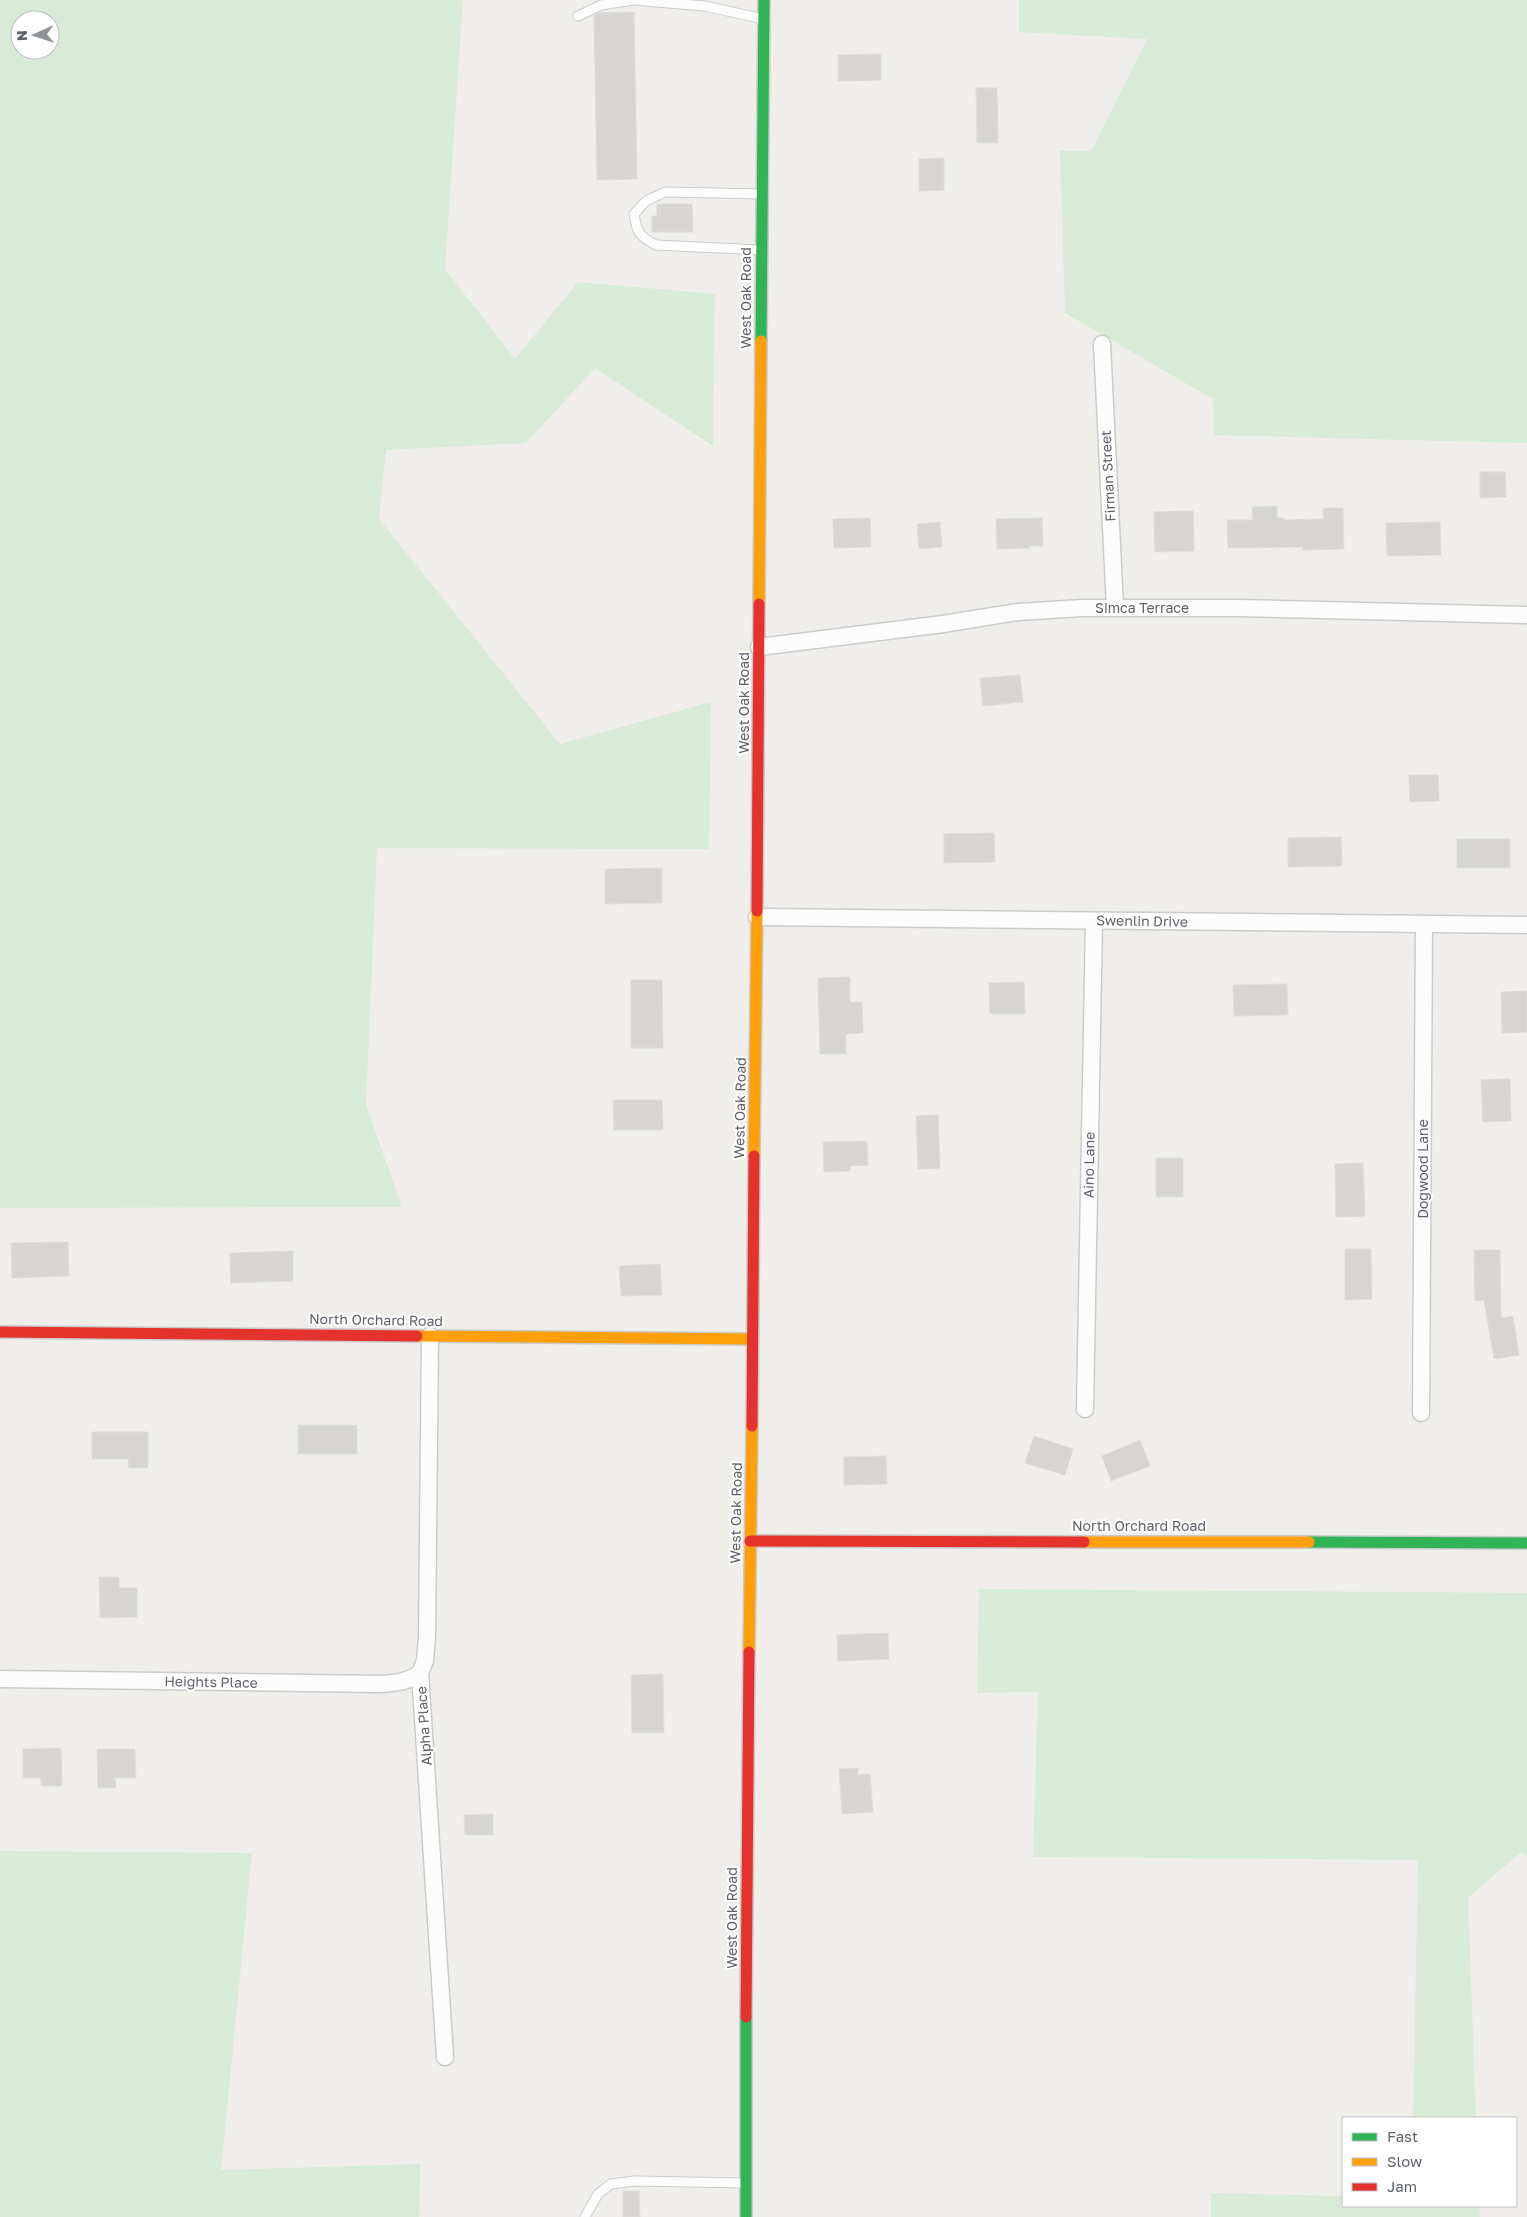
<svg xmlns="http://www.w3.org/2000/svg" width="1527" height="2217" font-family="'Golos Text',sans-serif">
<rect width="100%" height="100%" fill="#efeeea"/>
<!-- green -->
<g fill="#d8ebd6" fill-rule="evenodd">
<path d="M0 0H463L445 269 515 359 578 282 715 294 713 446 595 368 526 443 386 450 379 519 560 744 711 702 709 849 377 848 366 1105 402 1207 0 1208ZM20 20H50V50H20Z"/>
<path d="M1019 0H1527V443L1214 435 1213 399 1065 313 1060 151H1091L1147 39 1019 32Z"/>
<path d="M979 1589 1527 1593V1856L1520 1853 1468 1898 1476 2118H1413L1418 1860 1033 1857 1038 1692 977 1693Z"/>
<path d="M0 1851 252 1853 221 2170 420 2164 419 2217H0Z"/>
<path d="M1211 2193 1343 2196V2206H1479L1480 2217H1211Z"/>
</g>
<!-- building -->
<g fill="#d6d5d3" stroke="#deddd9">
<path d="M634 12 637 179 597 180 594 15 598 13Z"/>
<path d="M881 54V80L838 81V55Z"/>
<path d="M976 88H997L998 143H977Z"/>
<path d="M944 158V190L919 191V159Z"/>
<path d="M657 204H692L693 232H652V216H657Z"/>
<path d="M1480 472H1505L1506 497 1480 498Z"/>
<path d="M1277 506V518H1284V520L1324 519 1323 508H1343L1344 549 1303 550V547L1228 548 1227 520H1253L1252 507Z"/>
<path d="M1193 511 1194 551 1155 552 1154 512Z"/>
<path d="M870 518 871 547 834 548 833 519Z"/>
<path d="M1042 518 1043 546H1030V548L997 549 996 519Z"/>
<path d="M940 522 942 547 919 549 917 524Z"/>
<path d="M1440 522 1441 555 1387 556 1386 523Z"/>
<path d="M1020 675 1023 702 983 706 980 678Z"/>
<path d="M1409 775H1438L1439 801 1410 802Z"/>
<path d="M994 833 995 862 944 863V834Z"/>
<path d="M1341 837 1342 866 1288 867V838Z"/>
<rect x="1457" y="839" width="53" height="29"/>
<path d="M662 868V903L605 904V869Z"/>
<path d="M850 977V1002H862L863 1033 846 1034V1054H820L818 978Z"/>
<path d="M631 980H662L663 1048H631Z"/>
<path d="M1024 982 1025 1014H990L989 983Z"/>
<path d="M1287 984 1288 1015 1234 1016 1233 985Z"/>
<path d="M1527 991V1032L1502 1033 1501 992Z"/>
<path d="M1510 1079 1511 1121 1483 1122 1481 1080Z"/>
<path d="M613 1100H662L663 1130H614Z"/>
<path d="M938 1115 940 1168 918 1169 916 1116Z"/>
<path d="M867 1141 868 1165 850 1166V1171L824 1172 823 1142Z"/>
<rect x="1156" y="1158" width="27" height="39"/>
<path d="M1363 1163 1365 1216 1336 1217 1335 1164Z"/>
<path d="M68 1242 69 1276 12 1278 11 1243Z"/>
<path d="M1345 1249H1371L1372 1299 1345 1300Z"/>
<path d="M1474 1250H1500L1501 1318 1513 1316 1519 1355 1494 1359 1484 1300 1475 1301Z"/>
<path d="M293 1251V1281L231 1283 230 1253Z"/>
<path d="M660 1264 662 1295 621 1296 619 1266Z"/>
<rect x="298" y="1425" width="59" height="29"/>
<path d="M92 1432H148V1468H129L128 1459H92Z"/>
<path d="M1034 1436 1073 1449 1065 1475 1025 1463Z"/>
<path d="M1140 1440 1150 1466 1111 1481 1102 1456Z"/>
<path d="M886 1456 887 1484 844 1485V1457Z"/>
<path d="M99 1577H119V1588H137V1617L100 1618Z"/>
<path d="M888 1633 889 1659 838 1661 837 1635Z"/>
<path d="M663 1674 664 1733H632L631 1675Z"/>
<path d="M61 1748 62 1786H41V1778H23V1749Z"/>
<path d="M97 1749H135L136 1778H115L116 1788H98Z"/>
<path d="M858 1768V1775L870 1774 873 1812 842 1814 839 1769Z"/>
<path d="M493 1814V1835H465L464 1815Z"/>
<path d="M623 2191H639L640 2217H623Z"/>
</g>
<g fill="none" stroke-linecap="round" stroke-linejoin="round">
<defs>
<g id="lane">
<path d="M578 16 601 5 633 0 705 6 763 19"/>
<path d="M761 250 656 245C639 236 637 233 634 214L646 201 665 192 762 194"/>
<path d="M585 2217 598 2194 611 2184 634 2181 746 2183"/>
</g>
<g id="street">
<path d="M1102 344 1115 607"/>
<path d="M759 647 943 624 1018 612 1082 608H1238L1527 615"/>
<path d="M757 917 1527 925"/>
<path d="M430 1336 427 1637 425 1661 420 1673 445 2057"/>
<path d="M1085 1409 1094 921"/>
<path d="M1421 1413 1424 924"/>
<path d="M0 1679 380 1684C396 1683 408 1682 420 1673"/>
</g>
<g id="fast">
<path d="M761 341 764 0"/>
<path d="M1309 1542 1527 1543"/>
<path d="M746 2017V2217"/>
</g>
<g id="slow">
<path d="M759 604 761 341"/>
<path d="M754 1156 757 911"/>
<path d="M417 1336 752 1339"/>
<path d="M1084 1542H1309"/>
<path d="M749 1652 752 1426"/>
</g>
<g id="jam">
<path d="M757 911 759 604"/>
<path d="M0 1332 417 1336"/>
<path d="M752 1426 754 1156"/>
<path d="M750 1541 1084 1542"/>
<path d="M746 2017 749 1652"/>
</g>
</defs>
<!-- lane casing -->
<use href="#lane" stroke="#cbcccc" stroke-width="11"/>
<!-- street casing -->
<use href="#street" stroke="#cbcccc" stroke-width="19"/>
<!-- fast casing -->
<use href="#fast" stroke="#cacacb" stroke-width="14"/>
<!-- slow casing -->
<use href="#slow" stroke="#cacacb" stroke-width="14"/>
<!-- jam casing -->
<use href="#jam" stroke="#cacacb" stroke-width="14"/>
<!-- lane -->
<use href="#lane" stroke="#fdfcfc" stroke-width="9"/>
<!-- street -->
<use href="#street" stroke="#fdfcfc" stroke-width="16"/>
<!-- fast -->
<use href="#fast" stroke="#30b455" stroke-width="11"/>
<!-- slow -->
<use href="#slow" stroke="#ff9f0a" stroke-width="11"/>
<!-- jam -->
<use href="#jam" stroke="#e5322d" stroke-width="11"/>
</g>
<g text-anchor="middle" stroke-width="4" stroke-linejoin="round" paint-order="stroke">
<!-- street labels -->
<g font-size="14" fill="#5f6368" stroke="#fff">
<text transform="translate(746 298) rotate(-90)" y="5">West Oak Road</text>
<text transform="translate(1108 476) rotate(-93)" y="5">Firman Street</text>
<text x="1142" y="613">Simca Terrace</text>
<text transform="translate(744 703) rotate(-90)" y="5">West Oak Road</text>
<text transform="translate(1142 921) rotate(1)" y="5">Swenlin Drive</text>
<text transform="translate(740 1108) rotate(-89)" y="5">West Oak Road</text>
<text transform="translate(1089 1165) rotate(-89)" y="5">Aino Lane</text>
<text transform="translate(1423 1169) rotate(-90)" y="5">Dogwood Lane</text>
<text transform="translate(376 1320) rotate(1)" y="5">North Orchard Road</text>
<text transform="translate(736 1513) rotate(-89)" y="5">West Oak Road</text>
<text x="1139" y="1531">North Orchard Road</text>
<text transform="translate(211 1682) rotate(1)" y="5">Heights Place</text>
<text transform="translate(424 1726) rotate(-94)" y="5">Alpha Place</text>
<text transform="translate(732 1918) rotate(-90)" y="5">West Oak Road</text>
</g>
</g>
<!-- legend -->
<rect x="1342" y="2117" width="175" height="90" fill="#ffffff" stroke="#bfc1c3"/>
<rect x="1352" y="2133" width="25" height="8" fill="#30b455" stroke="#bfc1c3"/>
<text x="1387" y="2142" font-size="15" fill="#5f6368">Fast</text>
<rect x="1352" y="2158" width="25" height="8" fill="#ff9f0a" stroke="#bfc1c3"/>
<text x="1387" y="2167" font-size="15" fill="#5f6368">Slow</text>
<rect x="1352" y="2183" width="25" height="8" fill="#e5322d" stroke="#bfc1c3"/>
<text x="1387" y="2192" font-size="15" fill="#5f6368">Jam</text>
<!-- north arrow -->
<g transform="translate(35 35) rotate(267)"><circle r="24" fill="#ffffff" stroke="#bfc1c3"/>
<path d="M0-4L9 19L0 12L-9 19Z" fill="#919496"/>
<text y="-8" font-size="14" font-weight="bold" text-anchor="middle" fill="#5f6368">N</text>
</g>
</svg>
